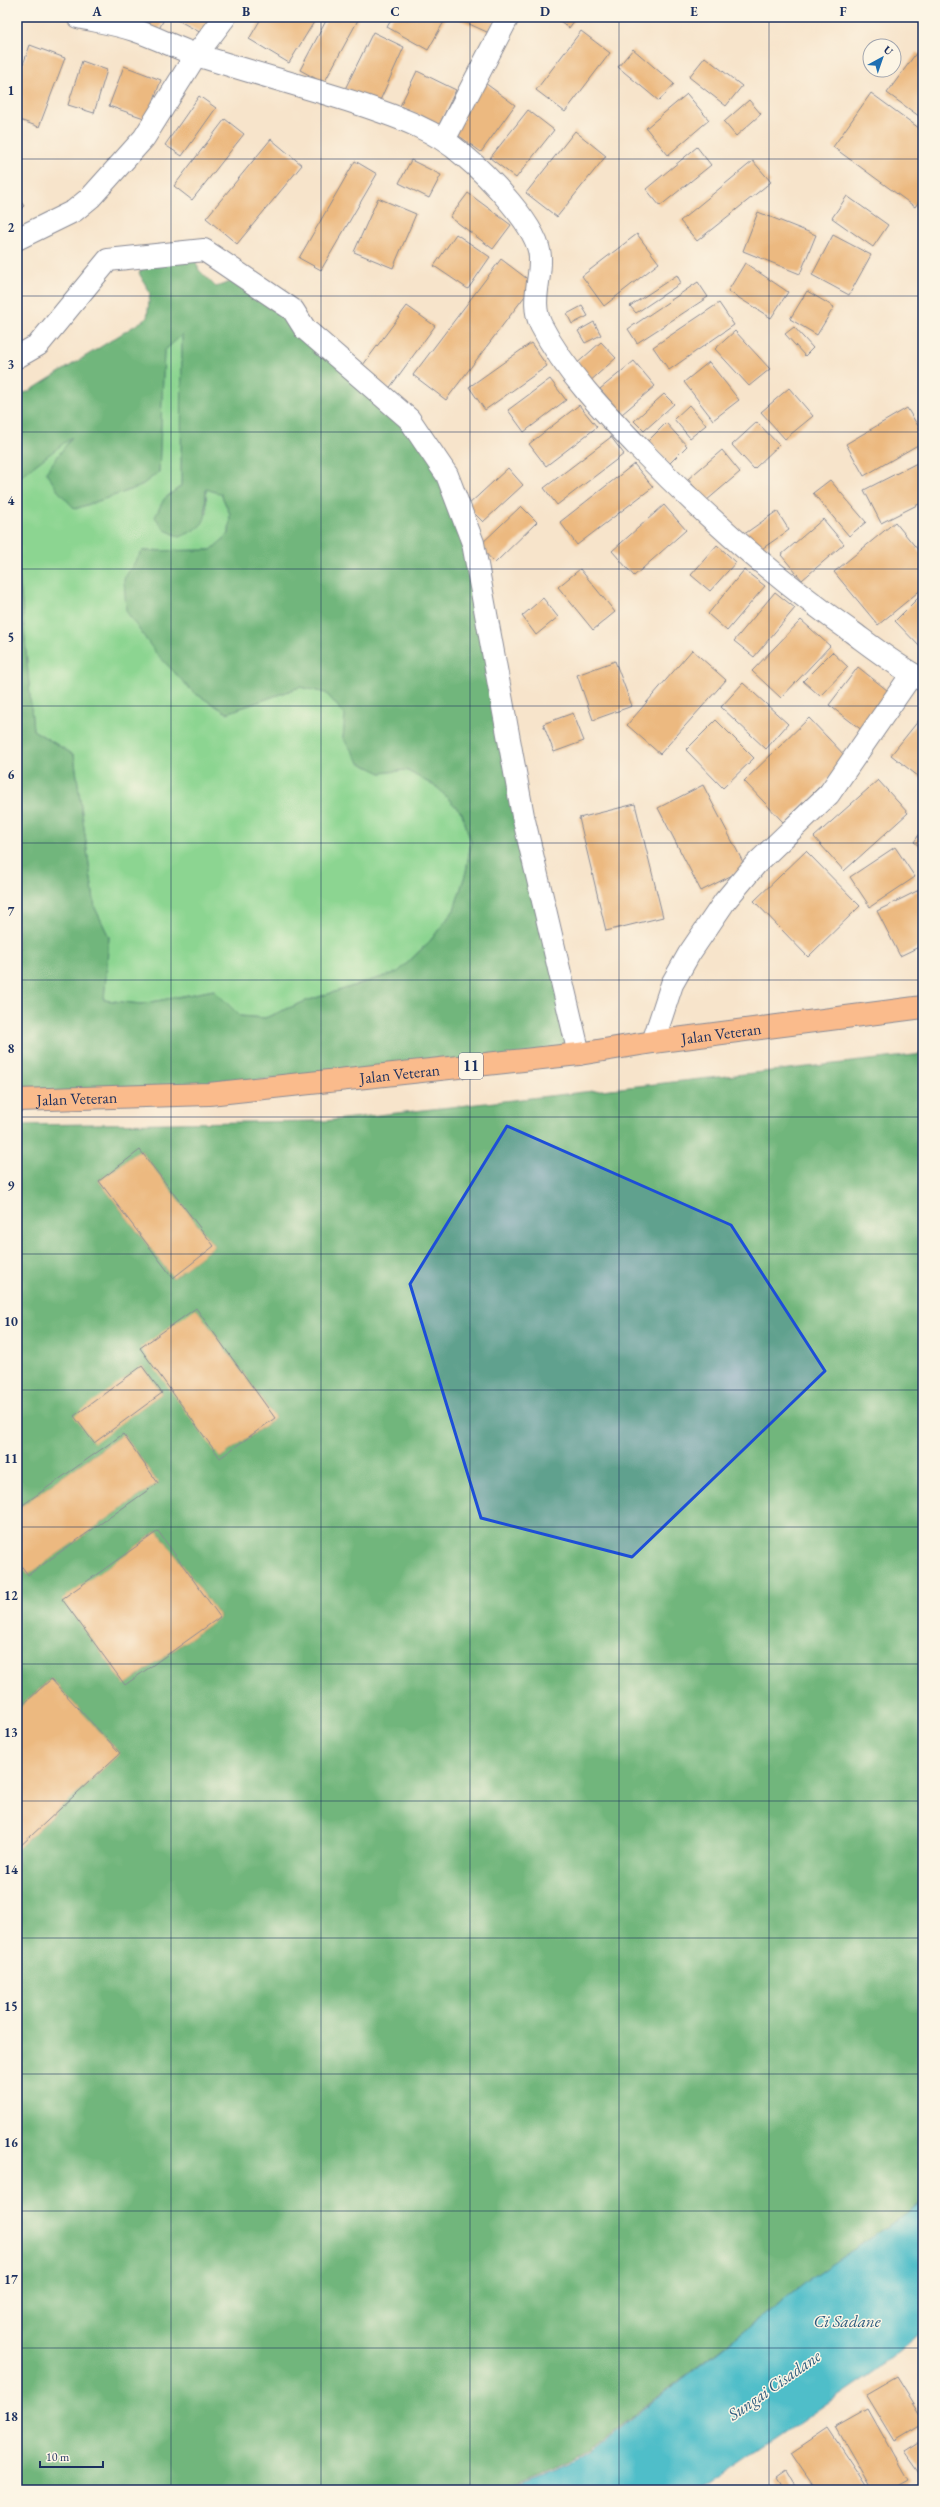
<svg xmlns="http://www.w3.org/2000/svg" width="940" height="2507" font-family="'EB Garamond',serif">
<rect width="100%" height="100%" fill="#fcf5e5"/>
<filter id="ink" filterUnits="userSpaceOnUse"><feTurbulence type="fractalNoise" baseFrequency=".025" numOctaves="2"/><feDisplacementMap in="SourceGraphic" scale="8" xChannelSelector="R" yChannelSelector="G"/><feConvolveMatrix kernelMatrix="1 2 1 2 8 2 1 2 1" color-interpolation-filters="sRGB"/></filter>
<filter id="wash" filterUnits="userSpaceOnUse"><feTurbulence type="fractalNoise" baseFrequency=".012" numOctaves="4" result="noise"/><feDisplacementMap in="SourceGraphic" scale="16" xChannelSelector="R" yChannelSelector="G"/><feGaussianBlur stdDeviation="0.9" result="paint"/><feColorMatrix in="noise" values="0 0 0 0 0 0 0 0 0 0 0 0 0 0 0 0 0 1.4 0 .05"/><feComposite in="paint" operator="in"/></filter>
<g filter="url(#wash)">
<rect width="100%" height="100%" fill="#f7e4cb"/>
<!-- green -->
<path fill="#8cd591" stroke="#548278" d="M182 334 181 486 164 499 207 514 206 488 221 494 230 514 229 535 211 550 142 551 193 692 227 713 300 687 326 693 346 715 343 738 381 773 406 770 438 788 462 813 471 842 466 872 454 910 430 941 398 972 306 1001 265 1018 240 1016 214 990 141 1004 104 1000 109 937 95 908 74 755 33 730 17 548V479L73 435 75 509 139 487 159 472 164 351Z"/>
<!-- forest -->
<g fill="#71b67b" stroke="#46726c" fill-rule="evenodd">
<path d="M154 255 194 257 199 270 216 287 236 280 409 419 447 475 579 1054 17 1100V548L33 730 74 755 95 908 109 937 104 1000 141 1004 214 990 240 1016 265 1018 306 1001 398 972 430 941 454 910 466 872 471 842 462 813 438 788 406 770 381 773 360 763 343 738 345 715 326 693 300 687 227 713 193 692 155 652 126 611 124 579 142 551 211 550 229 534 230 514 221 494 206 489C204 518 213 523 180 537L165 530 155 517 164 499 181 486 182 335 164 351 159 472 139 487 75 509 58 491 46 472 72 437 17 479V394L28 392 147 318 150 293 139 273Z"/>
<path d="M923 1054V2203L817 2274 571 2464 503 2490H17V1849L120 1753 51 1679 17 1710V1560L28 1575 158 1483 123 1434 17 1509V1125L325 1121ZM140 1150 214 1246 173 1278 99 1181ZM196 1308 275 1418 220 1458ZM142 1366 162 1393 94 1442ZM158 1531 220 1617 125 1685 63 1599Z"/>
</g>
<!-- water -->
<path fill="#50bec9" stroke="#367694" d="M923 2203V2331L878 2369 702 2490H507L571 2466 817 2274Z"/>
<g id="blocks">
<!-- building -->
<g fill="#ecb980">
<path d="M131 17H165L155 37 129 23Z"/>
<path d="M172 17H215L205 35Z"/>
<path d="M262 17H317L289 63 249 39Z"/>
<path d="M328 17H352L358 20 324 83 300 70Z"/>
<path d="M393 17H445L446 18 428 50 387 27Z"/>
<path d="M454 17H496L489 33Z"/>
<path d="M555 17H577L569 28Z"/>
<path d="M581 31 610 53 565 112 536 90Z"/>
<path d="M373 32 404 47 378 105 345 89Z"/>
<path d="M30 45 65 58 39 127 17 119V81Z"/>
<path d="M633 49 674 84 659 101 618 67Z"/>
<path d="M917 52 923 57V119L887 93Z"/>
<path d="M705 57 742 86 726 106 689 77Z"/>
<path d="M82 61 107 70 94 113 68 105Z"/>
<path d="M124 66 161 80 147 119 109 106Z"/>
<path d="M417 71 456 90 439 125 400 106Z"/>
<path d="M485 83 515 105 481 152 451 130Z"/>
<path d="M871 93 923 131V196L915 207 833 147Z"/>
<path d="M687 94 709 120 668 155 646 128Z"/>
<path d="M199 96 216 108 182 156 165 145Z"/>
<path d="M749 100 761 114 736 136 724 122Z"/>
<path d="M528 110 554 130 516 178 490 158Z"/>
<path d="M225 119 244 134 192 200 174 186Z"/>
<path d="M575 131 606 156 557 217 526 193Z"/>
<path d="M271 139 302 165 237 244 206 218Z"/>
<path d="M697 147 711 165 660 206 646 189Z"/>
<path d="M411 160 441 175 429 198 399 183Z"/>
<path d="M355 161 377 174 321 270 299 258Z"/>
<path d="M753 161 771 182 697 241 680 221Z"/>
<path d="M468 193 511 225 493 249 450 217Z"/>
<path d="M17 196 24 206 17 212Z"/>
<path d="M847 196 888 225 873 247 832 218Z"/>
<path d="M378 198 416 214 393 268 354 252Z"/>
<path d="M758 212 816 235 800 274 743 251Z"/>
<path d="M456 234 490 257 468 289 434 266Z"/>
<path d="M637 234 659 263 604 306 582 276Z"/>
<path d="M833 235 871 255 849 295 812 275Z"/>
<path d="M501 259 534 284 446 400 413 375Z"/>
<path d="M745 263 788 292 771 318 728 291Z"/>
<path d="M677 275 681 283 636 313 630 306Z"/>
<path d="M698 282 708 297 637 343 628 329Z"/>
<path d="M807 291 834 307 817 335 790 319Z"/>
<path d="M719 303 734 325 669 370 653 347Z"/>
<path d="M407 306 435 326 388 390 360 369Z"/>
<path d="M582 306 588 316 572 324 567 314Z"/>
<path d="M594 322 601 335 585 343 578 331Z"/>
<path d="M794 327 813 348 805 356 785 334Z"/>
<path d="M735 331 770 369 749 386 715 349Z"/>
<path d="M601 342 616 358 588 383 573 367Z"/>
<path d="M531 343 547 366 485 410 469 387Z"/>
<path d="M634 361 655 386 622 414 600 389Z"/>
<path d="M709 362 739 400 713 420 684 382Z"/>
<path d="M550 379 566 400 524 432 508 410Z"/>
<path d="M789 388 813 416 785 439 761 412Z"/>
<path d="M664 394 674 404 644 431 634 421Z"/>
<path d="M579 405 597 427 546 466 529 444Z"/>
<path d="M689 405 706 425 690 438 674 419Z"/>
<path d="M907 408 923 434V442L864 476 846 444Z"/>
<path d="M757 422 779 445 754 469 732 445Z"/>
<path d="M666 423 687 446 669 464 648 441Z"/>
<path d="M611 437 624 454 557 505 544 488Z"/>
<path d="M722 450 740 472 706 501 688 479Z"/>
<path d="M923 460V502L881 523 864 490Z"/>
<path d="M634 464 653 487 577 545 560 522Z"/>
<path d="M508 468 523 485 483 522 467 506Z"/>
<path d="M830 480 866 522 849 536 813 493Z"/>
<path d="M664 505 686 530 634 576 612 551Z"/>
<path d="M521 506 537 522 495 563 479 546Z"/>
<path d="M777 511 789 530 756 553 743 535Z"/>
<path d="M823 519 844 544 802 580 781 555Z"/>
<path d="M895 522 923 556V588L878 625 834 572Z"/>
<path d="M717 545 736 562 710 591 691 575Z"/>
<path d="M580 569 615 612 593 630 558 587Z"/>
<path d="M744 570 765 586 727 631 708 614Z"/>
<path d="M775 592 795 608 754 657 734 641Z"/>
<path d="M923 593V650L895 621Z"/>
<path d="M543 598 558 617 536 635 522 616Z"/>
<path d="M801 620 830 646 781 698 752 671Z"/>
<path d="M692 650 726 680 660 754 627 725Z"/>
<path d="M832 652 848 667 820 696 803 681Z"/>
<path d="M615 661 632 706 593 720 577 675Z"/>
<path d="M858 667 892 694 863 731 829 705Z"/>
<path d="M743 683 788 724 766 749 721 707Z"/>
<path d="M573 713 584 741 554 752 543 724Z"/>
<path d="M923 715V780L891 755Z"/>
<path d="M809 718 848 759 783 822 744 781Z"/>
<path d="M716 720 754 758 723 788 686 750Z"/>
<path d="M878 780 908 813 844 871 814 837Z"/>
<path d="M703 785 746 868 701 891 658 808Z"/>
<path d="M635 804 663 917 606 931 579 818Z"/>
<path d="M923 829V849L914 842Z"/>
<path d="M895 847 915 877 870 907 850 877Z"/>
<path d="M806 851 860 906 808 957 754 901Z"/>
<path d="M923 888V945L900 956 877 911Z"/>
<path d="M140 1150 214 1246 173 1278 99 1181Z"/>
<path d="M196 1308 275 1418 220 1458 140 1348Z"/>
<path d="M142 1366 162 1393 94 1443 74 1416Z"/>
<path d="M123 1434 158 1483 28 1575 17 1560V1509Z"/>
<path d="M158 1531 220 1617 125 1685 62 1599Z"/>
<path d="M51 1679 120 1753 17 1849V1710Z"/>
<path d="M897 2376 923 2418V2425L895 2442 866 2394Z"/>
<path d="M868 2409 908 2480 890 2490H872L836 2427Z"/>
<path d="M828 2428 869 2490H816L791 2453Z"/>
<path d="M923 2439V2478L904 2451Z"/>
<path d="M786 2472 797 2490H783L776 2479Z"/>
</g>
</g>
</g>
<g filter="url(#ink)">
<use href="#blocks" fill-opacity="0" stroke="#898a94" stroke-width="1"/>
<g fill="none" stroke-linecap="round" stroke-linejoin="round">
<defs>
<g id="minor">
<path d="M78 17C96 21 116 24 134 30 155 37 176 48 197 55 250 72 303 86 356 103 394 116 433 128 463 155 486 174 540 228 540 258 541 280 530 303 541 325 565 372 604 412 641 450 706 517 775 578 852 632 875 649 898 667 923 680"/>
<path d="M444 140 508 17"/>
<path d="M17 239 74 211 91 197 144 138 196 55 225 17"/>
<path d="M17 357 38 345 108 260 204 250 293 310 305 329 409 419 447 475 473 543 523 816 579 1054"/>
<path d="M653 1042 672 984 689 954 725 901 756 864 829 794 912 674"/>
</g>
<g id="primary">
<path id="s1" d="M17 1100 209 1094 579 1054 653 1042 923 1007"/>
</g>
</defs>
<!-- minor casing -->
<use href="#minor" stroke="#898a94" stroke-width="24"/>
<!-- primary casing -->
<use href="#primary" stroke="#898a94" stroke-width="24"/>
<!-- minor -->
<use href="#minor" stroke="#fff" stroke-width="22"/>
<!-- primary -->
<use href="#primary" stroke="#fabb8c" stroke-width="22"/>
</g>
</g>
<!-- marked area -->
<path fill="#1d4ed8" fill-opacity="0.2" stroke="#1d4ed8" stroke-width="3" stroke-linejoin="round" d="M507 1126 731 1225 825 1371 632 1557 481 1518 410 1284Z"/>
<!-- grid -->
<path fill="none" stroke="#1b2f5e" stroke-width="1" stroke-opacity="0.55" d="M171 17V2490M321 17V2490M470 17V2490M619 17V2490M769 17V2490M17 159H923M17 296H923M17 432H923M17 569H923M17 706H923M17 843H923M17 980H923M17 1117H923M17 1254H923M17 1390H923M17 1527H923M17 1664H923M17 1801H923M17 1938H923M17 2074H923M17 2211H923M17 2348H923"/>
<g text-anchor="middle" stroke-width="3" stroke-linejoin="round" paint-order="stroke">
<!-- shield labels -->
<rect fill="#fcf5e5" stroke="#5e6a86" stroke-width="1" x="459" y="1053" width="24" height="26" rx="3"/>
<g font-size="15" font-weight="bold" fill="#1b2f5e">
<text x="471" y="1071">11</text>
</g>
<!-- street labels -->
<g font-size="16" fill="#1b2f5e" stroke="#fcf5e5">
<text dy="6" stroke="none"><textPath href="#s1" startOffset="708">Jalan Veteran</textPath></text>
<text dy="6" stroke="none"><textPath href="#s1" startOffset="384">Jalan Veteran</textPath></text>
<text dy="6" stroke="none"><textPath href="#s1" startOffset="60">Jalan Veteran</textPath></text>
</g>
<!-- water labels -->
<g font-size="17" font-style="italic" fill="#2b5a7e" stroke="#fcf5e5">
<text x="847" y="2327">Ci Sadane</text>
<text transform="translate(774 2385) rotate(-35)" y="6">Sungai Cisadane</text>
</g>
</g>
<!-- margin -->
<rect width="940" height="2507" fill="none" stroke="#fcf5e5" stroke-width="44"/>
<!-- north arrow -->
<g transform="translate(882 58) rotate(40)"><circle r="19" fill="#fcf5e5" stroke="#a2a6af"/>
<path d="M0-3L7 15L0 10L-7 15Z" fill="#1f6fb2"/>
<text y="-6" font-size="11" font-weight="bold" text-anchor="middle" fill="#1b2f5e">U</text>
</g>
<!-- scale -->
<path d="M40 2461v6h63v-6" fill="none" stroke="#1b2f5e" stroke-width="2"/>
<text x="46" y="2461" font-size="12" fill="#1b2f5e" stroke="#fcf5e5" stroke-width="3" paint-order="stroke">10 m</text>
<rect x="22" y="22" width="896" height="2463" fill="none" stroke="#1b2f5e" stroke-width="1.5"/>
<g font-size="13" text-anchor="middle" font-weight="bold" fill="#1b2f5e">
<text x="97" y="16">A</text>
<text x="246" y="16">B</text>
<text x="395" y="16">C</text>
<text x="545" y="16">D</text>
<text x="694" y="16">E</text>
<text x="843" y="16">F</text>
<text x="11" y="95">1</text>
<text x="11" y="232">2</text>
<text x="11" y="369">3</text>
<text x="11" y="505">4</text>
<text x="11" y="642">5</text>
<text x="11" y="779">6</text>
<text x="11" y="916">7</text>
<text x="11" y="1053">8</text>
<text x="11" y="1190">9</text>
<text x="11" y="1326">10</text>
<text x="11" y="1463">11</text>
<text x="11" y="1600">12</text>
<text x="11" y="1737">13</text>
<text x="11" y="1874">14</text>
<text x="11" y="2011">15</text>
<text x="11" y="2147">16</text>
<text x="11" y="2284">17</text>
<text x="11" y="2421">18</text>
</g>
</svg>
